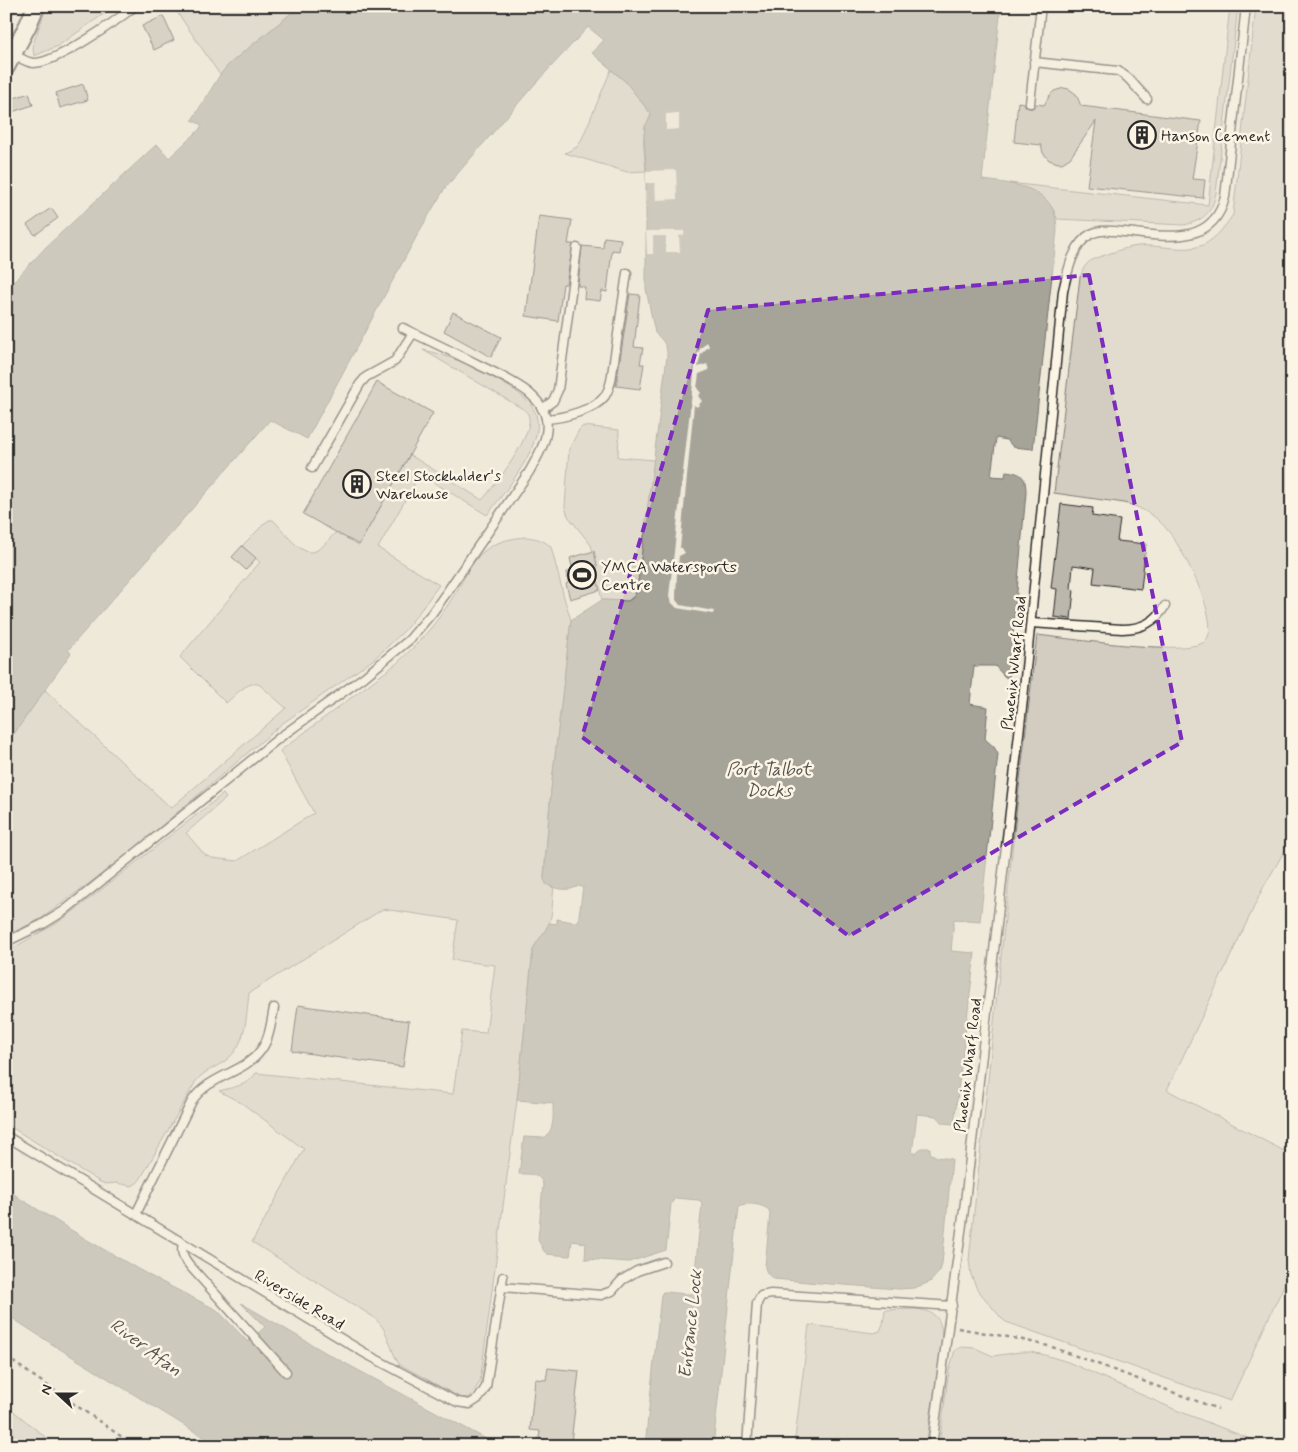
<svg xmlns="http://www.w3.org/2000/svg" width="1298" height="1452" font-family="Mynerve,sans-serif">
<rect width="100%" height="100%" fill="#efe9da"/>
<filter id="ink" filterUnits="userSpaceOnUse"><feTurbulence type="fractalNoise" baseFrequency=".02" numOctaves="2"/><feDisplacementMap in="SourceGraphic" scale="10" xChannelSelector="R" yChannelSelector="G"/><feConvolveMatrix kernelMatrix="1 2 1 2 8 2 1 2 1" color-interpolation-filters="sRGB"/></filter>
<g filter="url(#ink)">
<!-- green -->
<g fill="#d2cdc0" stroke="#7e7c76">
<path d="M6 6H16L6 27Z"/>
<path d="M47 6H115L58 46 34 56 33 48 34 41Z"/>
<path d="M173 6H300L235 59 220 75Z"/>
<path d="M1230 6H1238L1216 193C1212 213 1203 221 1184 225L1057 219C1051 196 1029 189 1009 183L1208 205Z"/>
<path d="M1256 6H1292V838L1263 888 1167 1090 1288 1153 1292 1158V1268L1230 1401 1006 1322 1002 1319 977 1289 971 1275 969 1260 1016 814 1037 635C1065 638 1186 656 1204 642 1225 627 1182 548 1169 532 1162 523 1154 515 1143 510 1131 503 1117 502 1103 500 1087 498 1070 495 1054 493L1080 277C1086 260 1091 260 1108 254 1117 251 1127 247 1138 246 1157 244 1185 253 1203 245 1216 239 1225 226 1233 215Z"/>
<path d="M611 70 625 81 651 114C650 120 646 123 645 129 642 142 645 158 646 171L627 172 565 153 577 147 581 141Z"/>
<path d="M423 350C449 355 471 366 494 378 509 387 530 397 536 415 546 443 503 494 487 515L420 474 378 548 439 585 417 615 403 632 374 659 283 723 126 856 42 918 6 936V745L45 690 171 808 286 708 260 685C248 679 235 696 226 703L180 657 260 562 242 546 265 523 269 520H273C284 529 302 562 319 549 325 545 331 537 336 532L359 545 410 455 482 500C494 487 537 432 528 414 527 412 525 411 523 409Z"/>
<path d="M583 426 619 430 618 457 654 460 637 590 634 596 628 601 602 600 595 570 598 569 591 545 568 516 565 507 569 449 579 430Z"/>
<path d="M526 537C536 538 544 540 551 547L565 601 571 620 551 790 544 875V879L551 887H554C552 900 553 915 548 927 544 935 536 941 533 950L517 1100 480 1382 470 1397 461 1398 399 1364C388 1346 390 1330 372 1316L252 1242 304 1149 243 1104 219 1091C233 1087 248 1086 256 1073L453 1094 462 1031 486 1033 495 965 452 960 458 920 383 909 249 993C246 1017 247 1045 225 1061 215 1068 204 1071 196 1081L141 1178 137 1183 132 1186 116 1183 106 1184 100 1182 6 1124V952L57 923 74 911 223 794 226 798 186 833 205 855 212 858 237 861 314 813 280 751 396 664C417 645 436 624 451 600 461 586 470 563 483 552 494 542 511 538 526 537Z"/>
<path d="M916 1309C938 1312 942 1320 942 1341L926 1446H794L809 1325 874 1333 880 1331 883 1324 885 1310Z"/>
<path d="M962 1347 975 1348 993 1356 1020 1352H1031L1045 1355 1068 1362 1176 1410 1268 1446H939L947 1383 950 1367 955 1350Z"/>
<path d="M6 1405 56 1446H6Z"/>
</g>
<!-- water -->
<g fill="#a6a399" stroke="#75736d">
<path d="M300 6H1001L982 180C1016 184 1057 187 1057 230L1033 449 1013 447 1007 440 996 438 991 476 1005 477 1006 471C1022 473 1026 476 1026 493L1009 678 1005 677 995 666H974L970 704 988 707 985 739 994 747 998 754 980 921 954 919 951 951 975 953 954 1124 942 1123 936 1116 917 1114 912 1153H916L921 1148H930V1153L937 1157 952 1159 942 1264 940 1271 930 1282 914 1288 899 1289 830 1284 774 1279C769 1276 766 1273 765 1267L770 1214 769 1210C762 1204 747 1202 739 1206L713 1446H645L661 1295 663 1292H666L687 1294H691L693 1291 702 1204 701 1201 698 1200 675 1198 671 1204 666 1250 629 1262 585 1259 586 1243 572 1241 570 1256 547 1254 544 1251 538 1240 543 1185C541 1173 529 1174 519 1174L524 1137 544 1138C555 1129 553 1117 553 1103L517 1100 533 950C537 940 545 933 549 923L557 924V919L578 923 583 887 578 886C570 892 554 889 546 884L544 879 551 790 571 620 602 600 628 601 634 597 637 590 667 356C668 346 663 340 655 333L646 289V166L644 136 645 126 650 118 651 114 625 81 592 53 604 40 588 27 534 85 445 188 420 230 307 439 270 420 68 650 71 653 6 745V290L46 247 157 144 169 158 199 130 202 125 192 120 220 75 228 65Z"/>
<path d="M6 1187 19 1198 89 1241 152 1277 217 1310 248 1342 265 1327 241 1303 328 1354 499 1446H218L55 1346 6 1314Z"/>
</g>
<!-- pier -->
<g fill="#efe9da">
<path d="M679 113V129L666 130V114Z"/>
<path d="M676 170 677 199 656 200 655 183H646V171Z"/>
<path d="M646 231H684V235L679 236 680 252H666V236H653V254H647Z"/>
<path d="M707 342 709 346 701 354 698 367 707 364 709 370 699 374 697 388 701 393 698 396 702 401 697 407 694 405 680 548H682L685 553 679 556 678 566 683 567V574L677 573 676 596V600L680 605 714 611 713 614 677 608 672 603 669 596 696 357 700 349Z"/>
</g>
<!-- building -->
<g fill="#bcb7ac" stroke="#2b2b2b">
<path d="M163 16 174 40 154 50 142 26Z"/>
<path d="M83 84 88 100 60 108 56 93Z"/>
<path d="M1064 88 1069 89 1076 94 1081 106 1201 121 1192 179 1205 180 1203 198 1087 186 1096 121 1070 158 1062 163H1058L1049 160 1043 153 1041 145 1014 142 1018 102 1024 103 1025 106 1029 108H1033L1036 104 1044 105 1050 95 1054 91Z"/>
<path d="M29 93 33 105 6 114V101Z"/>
<path d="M51 208 58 218 35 235 27 225Z"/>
<path d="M539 216 572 220 568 244H573L566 284H563L558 321 526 316Z"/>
<path d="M604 237 621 239 619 251 612 250 607 292 602 291 600 301 584 299 585 287 578 286 582 246 603 248Z"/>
<path d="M630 294 640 295 634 347 643 348 640 364H644L640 389 616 386Z"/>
<path d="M453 312 501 337 491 357 444 331Z"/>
<path d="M377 382 433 413 359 545 303 514Z"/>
<path d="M1061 504 1093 508 1092 516 1120 520 1117 541 1146 544 1141 589 1093 583 1095 568 1073 565 1071 589 1074 590 1071 619 1054 617 1057 589 1051 588Z"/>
<path d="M242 546 256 558 246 570 232 557Z"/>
<path d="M594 551 597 565 593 566 600 590 570 599 566 584 568 583 567 572 573 571 570 558Z"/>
<path d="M298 1005 409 1021 403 1067 292 1051Z"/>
<path d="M548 1368 579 1371 571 1443 539 1439 540 1431 530 1430 535 1379 546 1380Z"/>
</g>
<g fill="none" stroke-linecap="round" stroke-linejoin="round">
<defs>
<g id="lane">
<path d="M13 54C20 58 27 63 34 63 57 63 116 21 135 6"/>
<path d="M1034 62 1118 71 1128 78 1147 99"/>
<path d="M1030 103 1041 6"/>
<path d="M403 328 413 333"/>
<path d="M542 409 553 401 558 390 577 248"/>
<path d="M546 419C563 418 595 410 605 396 608 391 610 386 611 381L627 273"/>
<path d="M1031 623 1122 629C1141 629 1155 623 1165 606"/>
<path d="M6 942 43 924 64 911 279 738 364 677 409 640 432 613 447 592 529 472C538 456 550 437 546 418 544 408 536 399 529 393 514 381 495 373 479 365 457 354 435 343 413 333L395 361 366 377 360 384 312 468"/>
<path d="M6 1136 368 1355 457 1402 470 1404 479 1398 486 1387 503 1277"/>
<path d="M136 1214 192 1101C209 1075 245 1073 261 1050 270 1038 271 1022 274 1008"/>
<path d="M183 1244C180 1253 185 1260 191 1267L286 1372"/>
<path d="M501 1287 601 1295 612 1291 622 1280 637 1271 664 1262"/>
<path d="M747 1446 757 1303 761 1296 771 1294 952 1306"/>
<path d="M932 1446 965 1202 1023 699 1063 291C1067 274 1073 243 1091 234 1101 229 1114 231 1125 232 1164 236 1213 247 1225 197L1246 6"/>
</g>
<path id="street" d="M6 67 28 25 36 6"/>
</defs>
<!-- lane casing -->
<use href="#lane" stroke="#2b2b2b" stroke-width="11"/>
<!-- street casing -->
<use href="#street" stroke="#2b2b2b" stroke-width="20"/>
<!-- path -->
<g stroke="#2b2b2b" stroke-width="2.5" stroke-dasharray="4 4" stroke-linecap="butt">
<path d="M958 1328 1019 1339 1052 1347 1218 1409"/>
<path d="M6 1357 135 1446"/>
</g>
<!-- lane -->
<use href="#lane" stroke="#fcf5e5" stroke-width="8"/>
<!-- street -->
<use href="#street" stroke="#fcf5e5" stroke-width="16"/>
</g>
</g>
<!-- marked area -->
<path d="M0 0H1298V1452H0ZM1089 275 1182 742 849 936 582 737 708 310Z" fill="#efe9da" fill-opacity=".55" fill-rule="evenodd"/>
<path fill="none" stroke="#7b2cbf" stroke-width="4" stroke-dasharray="10 6" stroke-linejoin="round" d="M1089 275 1182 742 849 936 582 737 708 310Z"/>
<!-- icons -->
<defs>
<symbol id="building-ring" viewBox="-11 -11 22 22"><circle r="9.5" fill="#fcf5e5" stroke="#2b2b2b" stroke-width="1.5"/><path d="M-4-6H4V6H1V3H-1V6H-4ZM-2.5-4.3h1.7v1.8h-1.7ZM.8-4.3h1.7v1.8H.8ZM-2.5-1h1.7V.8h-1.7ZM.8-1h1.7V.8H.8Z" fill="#2b2b2b"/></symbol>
<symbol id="stadium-ring" viewBox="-11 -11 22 22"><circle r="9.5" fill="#fcf5e5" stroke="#2b2b2b" stroke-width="1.5"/><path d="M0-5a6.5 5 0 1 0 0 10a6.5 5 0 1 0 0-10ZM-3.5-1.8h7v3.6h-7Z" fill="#2b2b2b"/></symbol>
</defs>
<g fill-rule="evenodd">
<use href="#building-ring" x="1126" y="119" width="32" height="32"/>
<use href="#building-ring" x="341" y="468" width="32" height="32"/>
<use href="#stadium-ring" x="566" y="559" width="32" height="32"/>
</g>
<g text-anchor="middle" stroke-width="5" stroke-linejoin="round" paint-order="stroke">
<!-- poi labels -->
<g font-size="16" fill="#2b2b2b" stroke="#fcf5e5" text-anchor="start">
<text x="1161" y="141">Hanson Cement</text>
<text x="376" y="481">Steel Stockholder's<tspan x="376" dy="18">Warehouse</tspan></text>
<text x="601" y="572">YMCA Watersports<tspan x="601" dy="18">Centre</tspan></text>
</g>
<!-- street labels -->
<g font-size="16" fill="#2b2b2b" stroke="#fcf5e5">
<text transform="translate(1013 663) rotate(-84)" y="6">Phoenix Wharf Road</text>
<text transform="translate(967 1065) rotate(-83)" y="6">Phoenix Wharf Road</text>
<text transform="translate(300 1299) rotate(31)" y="6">Riverside Road</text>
</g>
<!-- water labels -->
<g font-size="18" font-style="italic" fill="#565552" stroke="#fcf5e5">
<text x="769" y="775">Port Talbot<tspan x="769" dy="21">Docks</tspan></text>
<text transform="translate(690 1324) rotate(-84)" y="6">Entrance Lock</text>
<text transform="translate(146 1347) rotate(37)" y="6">River Afan</text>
</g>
</g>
<!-- margin -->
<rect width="1298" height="1452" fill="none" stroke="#fcf5e5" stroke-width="25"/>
<rect x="12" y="12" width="1273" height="1427" fill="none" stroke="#2b2b2b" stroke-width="2" filter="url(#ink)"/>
<!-- north arrow -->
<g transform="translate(58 1394) rotate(291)" stroke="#fcf5e5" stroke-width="4" paint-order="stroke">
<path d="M0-4L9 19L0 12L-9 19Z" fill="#2b2b2b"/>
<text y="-8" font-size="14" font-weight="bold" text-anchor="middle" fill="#2b2b2b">N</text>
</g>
</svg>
